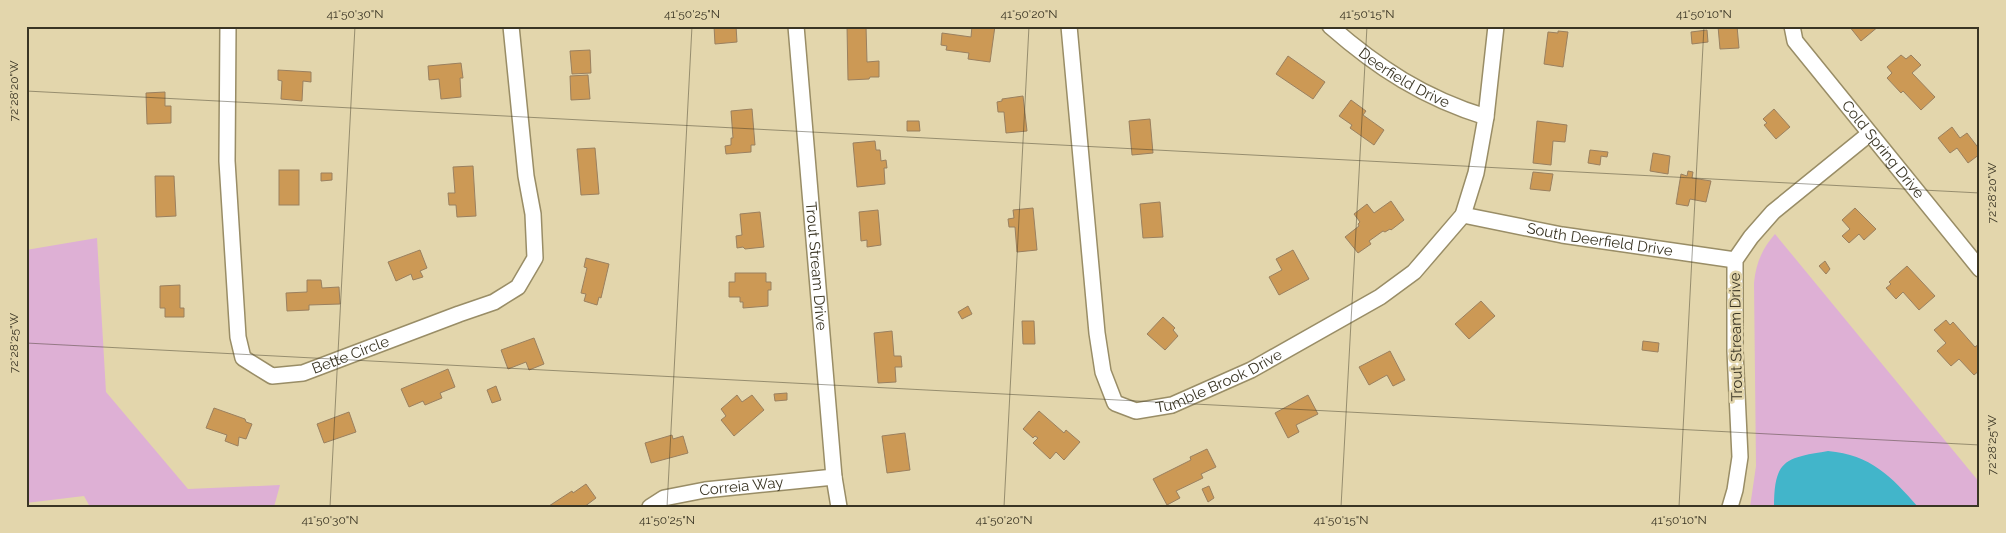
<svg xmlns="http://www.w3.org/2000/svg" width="2006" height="533" font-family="Raleway,sans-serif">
<rect width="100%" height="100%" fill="#e3d6ac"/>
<!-- green -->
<g fill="#deb0d5">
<path d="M1775 234 1980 483V507H1750L1756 466 1754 283C1756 263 1762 249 1775 234Z"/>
<path d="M97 238 106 392 188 489 280 485 274 507H90L84 496 26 503V250Z"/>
</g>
<!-- water -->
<path fill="#42b5ca" d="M1828 451C1871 455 1891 476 1918 507H1774C1774 459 1786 458 1828 451Z"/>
<!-- building -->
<g fill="#c95" stroke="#9a805f">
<path d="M714 26H736L737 42 715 44Z"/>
<path d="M847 26H866L867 62 879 61V77H870L869 79 848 80Z"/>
<path d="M972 26H995L990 62 968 59 969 53 946 50 947 46 941 45 942 33 971 37Z"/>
<path d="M1718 26H1737L1739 48 1720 49Z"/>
<path d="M1849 26H1879L1861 41Z"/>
<path d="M1707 30 1708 42 1692 44 1691 32Z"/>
<path d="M1558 31 1568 32 1563 67 1544 64 1548 32 1558 33Z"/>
<path d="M590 50 591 73 572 74 570 51Z"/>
<path d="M1901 55 1906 59 1911 55 1921 65 1912 73 1935 97 1921 110 1903 91 1901 93 1887 78 1892 73 1887 67Z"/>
<path d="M1288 56 1325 82 1313 99 1276 74Z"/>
<path d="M461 63 463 78H460L461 97 441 99 439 79 429 80 428 66Z"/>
<path d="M278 70 311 72V82L303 81 302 101 281 99 282 81 278 80Z"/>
<path d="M588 75 590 99 571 100 570 76Z"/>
<path d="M165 92V106H171V123L147 124 146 93Z"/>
<path d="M1023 96 1027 131 1006 133 1004 112H998L997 102 1002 101V99Z"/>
<path d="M1351 100 1366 111 1363 115 1384 130 1374 145 1350 128 1352 125 1339 116Z"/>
<path d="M752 109 755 145H751V152L726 154 725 146 731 145V138H733L731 111Z"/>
<path d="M1774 109 1790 127 1776 139 1764 125 1767 123 1763 119Z"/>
<path d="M1150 119 1153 153 1132 155 1129 121Z"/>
<path d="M907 121H919L920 131H907Z"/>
<path d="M1537 121 1567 125 1565 142 1553 141 1551 165 1533 163Z"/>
<path d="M1952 127 1960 138 1967 133 1980 150V154L1968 163 1957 148 1950 153 1938 138Z"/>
<path d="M875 141 876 150H880L881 161 886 160 887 168H884L885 184 857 187 853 143Z"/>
<path d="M595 148 599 194 581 195 577 149Z"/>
<path d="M1590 150 1608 152 1607 157 1601 156 1600 165 1588 163Z"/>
<path d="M1653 153 1670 156 1668 174 1650 171Z"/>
<path d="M473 166 476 216 457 217 456 205H449L448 193H455L453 167Z"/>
<rect x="279" y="170" width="20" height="35"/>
<path d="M1688 171 1693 172 1692 178 1711 181 1706 202 1690 199 1688 206 1676 204 1681 174 1687 176Z"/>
<path d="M1533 172 1553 174 1550 191 1530 189Z"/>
<path d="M321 173H332V180L321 181Z"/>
<path d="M155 176H174L176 216 156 217Z"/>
<path d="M1391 201 1404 220 1391 230 1390 229 1385 232 1383 231 1369 241 1371 244 1358 253 1345 237 1359 226 1358 224 1360 222 1354 214 1367 204 1374 213Z"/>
<path d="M1160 202 1163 237 1143 238 1140 204Z"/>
<path d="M1033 208 1037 250 1017 252 1015 227H1009L1008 219 1014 218 1013 210Z"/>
<path d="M1855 208 1876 229 1864 240 1859 234 1849 243 1842 236 1850 229 1842 220Z"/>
<path d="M878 210 881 245 867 247V240L861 241 859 212Z"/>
<path d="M760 212 764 247 745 249 743 247 737 248 736 236 742 235 740 214Z"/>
<path d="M420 250 427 268 420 271 423 277 413 280 411 274 396 281 388 262Z"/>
<path d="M1293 250 1309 279 1279 295 1269 277 1282 270 1276 259Z"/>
<path d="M586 258 609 264 601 298 599 297 597 305 584 301 586 294 581 293 587 268 584 267Z"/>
<path d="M1825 261 1830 269 1826 274 1819 266Z"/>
<path d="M1907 266 1935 296 1919 310 1903 292 1896 299 1886 288 1891 284 1889 282Z"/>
<path d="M735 273H766V282H771V290H768V306L743 308V302H740V297H729V282H735Z"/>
<path d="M307 280H321L322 288 339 287 340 304 309 305V310L287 311 286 293 307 292Z"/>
<path d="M180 285V308H184V317H165V308H160V286Z"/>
<path d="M1481 301 1495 316 1469 339 1455 324Z"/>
<path d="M968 306 972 314 962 319 958 312Z"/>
<path d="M1163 317 1175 328 1173 330 1178 336 1165 350 1147 334Z"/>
<path d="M1946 320 1950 325 1953 322 1975 347 1979 344 1980 345V370L1974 375 1959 359 1951 366 1937 351 1946 343 1934 330Z"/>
<path d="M1022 321H1034L1035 344H1023Z"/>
<path d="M892 331 894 356H901L902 367H895L896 382 878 383 874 333Z"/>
<path d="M534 338 544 364 529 370 526 362 508 369 501 350Z"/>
<path d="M1643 341 1659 343 1658 352 1642 350Z"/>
<path d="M1390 351 1405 380 1393 386 1387 375 1369 385 1359 367Z"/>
<path d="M448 369 455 387 440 393 442 398 425 405 423 401 409 407 401 389Z"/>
<path d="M496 386 501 400 492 403 487 390Z"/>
<path d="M787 393V400L775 401 774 394Z"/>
<path d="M737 395 742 402 752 395 764 410 734 436 721 420 726 416 721 409Z"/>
<path d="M1308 395 1318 414 1296 425 1299 432 1288 438 1275 413Z"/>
<path d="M214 408 245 419 246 422 252 424 246 439 239 437 238 446 225 441 227 435 206 428Z"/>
<path d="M1039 411 1064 433 1066 430 1080 442 1064 460 1056 452 1050 459 1033 443 1038 438 1035 436 1033 438 1023 429Z"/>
<path d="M349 412 356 432 324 443 317 424Z"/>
<path d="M905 433 910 470 887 473 882 436Z"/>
<path d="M672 435 673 439 683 436 688 453 651 463 645 443Z"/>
<path d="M1207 449 1216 467 1201 474 1203 478 1176 491 1180 498 1167 505 1153 479 1191 460 1190 457Z"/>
<path d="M586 484 596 498 584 507 549 506 572 491 573 493Z"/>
<path d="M1209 486 1214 498 1208 502 1202 489Z"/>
</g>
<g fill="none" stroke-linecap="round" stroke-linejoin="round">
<defs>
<g id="street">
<path id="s1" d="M228 26 227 161 238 337 243 358 272 376 303 373 459 314 494 302 518 287 535 258 533 214 526 176 511 26"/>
<path id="s2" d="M796 26 834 477 839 507"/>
<path id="s3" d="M1069 26 1097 333 1103 372 1115 403 1136 411 1172 405 1251 370 1380 297 1414 272 1463 215 1476 173 1486 117 1496 26"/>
<path id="s4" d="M1330 26C1378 68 1424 98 1486 117"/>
<path id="s5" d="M1792 26 1795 41 1980 269"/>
<path id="s6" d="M1463 215 1562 235 1735 260"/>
<path id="s7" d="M650 507 664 498 705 490 834 477"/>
<path d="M1730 507 1735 490 1740 457 1735 351V260L1751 237 1773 212 1869 134"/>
</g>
</defs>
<!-- street casing -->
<use href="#street" stroke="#998d66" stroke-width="18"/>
<!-- street -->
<use href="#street" stroke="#fff" stroke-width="15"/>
</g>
<!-- ticks -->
<path fill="none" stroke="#3a3524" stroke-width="1" stroke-opacity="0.45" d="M26 91 1980 193M26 343 1980 445M330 507 355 26M667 507 692 26M1004 507 1029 26M1341 507 1367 26M1679 507 1704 26"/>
<g text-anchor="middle" stroke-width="5" stroke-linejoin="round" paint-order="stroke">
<!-- street labels -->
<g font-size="15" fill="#3a3524" stroke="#e3d6ac">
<text dy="5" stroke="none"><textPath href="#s4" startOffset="91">Deerfield Drive</textPath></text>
<text dy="5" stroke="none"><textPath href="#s5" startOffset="155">Cold Spring Drive</textPath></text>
<text dy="5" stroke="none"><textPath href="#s6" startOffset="139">South Deerfield Drive</textPath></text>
<text dy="5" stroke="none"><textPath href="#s2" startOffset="241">Trout Stream Drive</textPath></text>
<text transform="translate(1736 337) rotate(-91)" y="5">Trout Stream Drive</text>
<text dy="5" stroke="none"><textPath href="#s1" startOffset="449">Bette Circle</textPath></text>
<text dy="5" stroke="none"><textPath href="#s3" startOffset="492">Tumble Brook Drive</textPath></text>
<text dy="5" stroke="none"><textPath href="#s7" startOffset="95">Correia Way</textPath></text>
</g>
</g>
<!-- border -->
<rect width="2006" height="533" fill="none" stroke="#e3d6ac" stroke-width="55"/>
<rect x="28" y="28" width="1950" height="478" fill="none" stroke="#3a3524" stroke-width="2"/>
<g font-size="12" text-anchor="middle" fill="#3a3524">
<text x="355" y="18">41°50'30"N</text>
<text x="692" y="18">41°50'25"N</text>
<text x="1029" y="18">41°50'20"N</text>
<text x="1367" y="18">41°50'15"N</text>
<text x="1704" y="18">41°50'10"N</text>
<text transform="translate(14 91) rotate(-90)" y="4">72°28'20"W</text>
<text transform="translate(1992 193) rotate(-90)" y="4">72°28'20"W</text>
<text transform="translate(14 343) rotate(-90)" y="4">72°28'25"W</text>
<text transform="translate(1992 445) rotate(-90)" y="4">72°28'25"W</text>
<text x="330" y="524">41°50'30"N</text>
<text x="667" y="524">41°50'25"N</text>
<text x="1004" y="524">41°50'20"N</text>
<text x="1341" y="524">41°50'15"N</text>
<text x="1679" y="524">41°50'10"N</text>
</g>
</svg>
